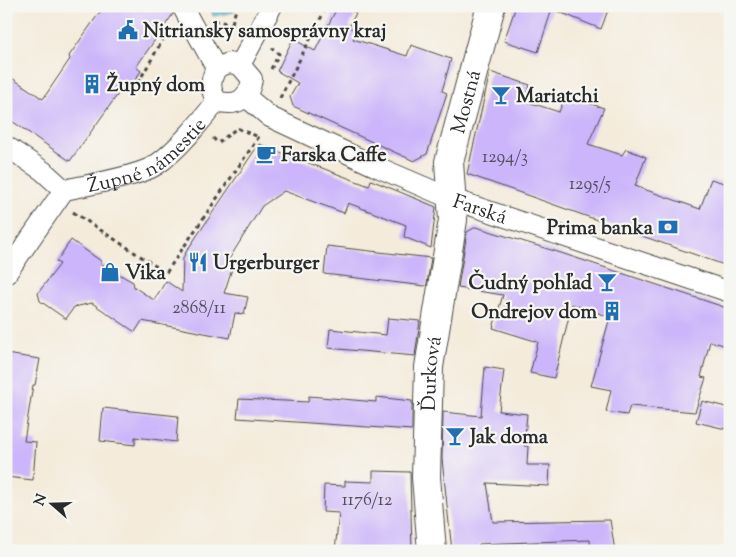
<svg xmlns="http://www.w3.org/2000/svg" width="736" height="557" font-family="'Sorts Mill Goudy',serif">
<rect width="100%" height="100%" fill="#f6f6f2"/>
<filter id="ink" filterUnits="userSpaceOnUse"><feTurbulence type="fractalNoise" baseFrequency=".02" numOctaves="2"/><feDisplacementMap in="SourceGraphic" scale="10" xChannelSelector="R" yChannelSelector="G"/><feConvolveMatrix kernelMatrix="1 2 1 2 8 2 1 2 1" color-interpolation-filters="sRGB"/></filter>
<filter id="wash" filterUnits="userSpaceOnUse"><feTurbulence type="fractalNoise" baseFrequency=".0096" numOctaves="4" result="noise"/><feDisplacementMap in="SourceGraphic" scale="20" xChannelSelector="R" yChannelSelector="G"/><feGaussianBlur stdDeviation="1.12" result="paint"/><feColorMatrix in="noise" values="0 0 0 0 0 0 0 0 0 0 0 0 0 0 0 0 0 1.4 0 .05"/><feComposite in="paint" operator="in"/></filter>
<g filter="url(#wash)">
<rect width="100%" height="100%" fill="#f4ebdb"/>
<!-- water -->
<path fill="#5fc4dd" stroke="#457884" d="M211 6H233L234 12 213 16Z"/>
<g id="blocks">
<!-- building -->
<g fill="#ccb5fa">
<path d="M104 6H170L173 14 136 67 141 71 135 80 127 90 123 87 70 161 6 117V74L43 99 70 59 69 56Z"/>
<path d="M338 6H344L356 13 349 27 357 31 353 39 407 56 411 45 451 59 442 91 447 93 427 154 414 161 293 106 290 97 298 83 277 71 293 39 315 51Z"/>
<path d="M516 6H598L608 10 601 29 552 9 538 52 504 41Z"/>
<path d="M490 72 530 85 525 101 559 112 565 96 604 108 588 144 622 155 626 149 646 157 635 186 700 209 711 179 730 185V267L467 174Z"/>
<path d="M259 144 369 186 371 180 436 207 431 248 404 237 406 225 348 203 344 213 284 191 262 206 226 264 233 266 224 293 248 297 244 314 235 313 230 338 142 321 135 332 92 303 74 307 66 319 40 301 38 293 60 264 56 262 71 240 101 261V264L133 282 134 287 154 300 166 281 182 292 183 258 186 252Z"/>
<path d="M476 227 561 253 730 309V347L710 341 701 377 706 378 695 412 630 406 627 415 606 412 611 390 591 386 610 317 572 304 554 378 530 373 538 342 493 328 503 295 458 288 467 232Z"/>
<path d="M327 246 431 258 427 284 425 286 324 274Z"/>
<path d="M388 318 420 321 415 356 328 348 330 329 386 335Z"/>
<path d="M6 354 40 359 35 385H33L24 441 36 442 33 480 6 477Z"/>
<path d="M485 367 504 370 499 411 527 414 524 446H528L527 465H550L549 486 487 483 493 522 610 520 615 551H591L590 540 479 544V549L452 551 442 459 443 412 481 416Z"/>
<path d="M309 396 376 402V397L412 401V430L237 418 239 399 308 402Z"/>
<path d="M702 401 730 408V430L696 422Z"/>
<path d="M103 408 178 416 176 442 135 437V445L100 441Z"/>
<path d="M373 471 410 472 412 551H335L339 513 323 512 324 485 345 486V481L373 482Z"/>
</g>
</g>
</g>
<g filter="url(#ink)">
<use href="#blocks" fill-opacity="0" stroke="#494845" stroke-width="1"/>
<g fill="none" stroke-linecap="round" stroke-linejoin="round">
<defs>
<g id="street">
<path d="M182 6 216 68"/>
<path d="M229 63 240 65 252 79C249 100 236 107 217 101 209 88 210 82 216 68Z"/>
<path d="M240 65 272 6"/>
<path id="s1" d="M245 96 270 117 375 166 452 199 730 292"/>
<path d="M6 146 43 171 64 190"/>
<path id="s2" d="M64 190C86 185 138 177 156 165 177 151 201 121 217 101"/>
<path d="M6 274 64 190"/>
</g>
<g id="secondary">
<path id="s3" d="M432 551 426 477 429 367 453 220 449 162 491 6"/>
</g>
</defs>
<!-- street casing -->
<use href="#street" stroke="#494845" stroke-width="22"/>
<!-- secondary casing -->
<use href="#secondary" stroke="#494845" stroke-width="30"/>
<!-- path -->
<g stroke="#494845" stroke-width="3" stroke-dasharray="4 4" stroke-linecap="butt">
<path d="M214 20 237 26"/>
<path d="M232 23 237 6"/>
<path d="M271 69 279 54 272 48"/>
<path d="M138 83 170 27"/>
<path d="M280 98 327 6"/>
<path d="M213 138 218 143 237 128 259 137"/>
<path d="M73 212 166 273 260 135"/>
</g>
<!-- street -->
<use href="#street" stroke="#fff" stroke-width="20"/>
<!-- secondary -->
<use href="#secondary" stroke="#fff" stroke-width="28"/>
</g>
</g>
<!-- icons -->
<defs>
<symbol id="civic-bare" viewBox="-9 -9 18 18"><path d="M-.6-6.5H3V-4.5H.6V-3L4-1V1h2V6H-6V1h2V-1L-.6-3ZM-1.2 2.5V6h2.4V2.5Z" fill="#1f6fb2" stroke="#f6f6f2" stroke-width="2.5" paint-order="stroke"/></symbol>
<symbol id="building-bare" viewBox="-9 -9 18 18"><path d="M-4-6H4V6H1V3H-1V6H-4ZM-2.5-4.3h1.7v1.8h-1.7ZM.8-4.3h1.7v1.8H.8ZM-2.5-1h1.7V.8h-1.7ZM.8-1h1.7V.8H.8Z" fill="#1f6fb2" stroke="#f6f6f2" stroke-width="2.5" paint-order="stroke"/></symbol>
<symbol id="bar-bare" viewBox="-9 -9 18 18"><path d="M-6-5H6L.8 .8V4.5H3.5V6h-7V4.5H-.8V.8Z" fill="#1f6fb2" stroke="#f6f6f2" stroke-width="2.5" paint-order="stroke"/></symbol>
<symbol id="cafe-bare" viewBox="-9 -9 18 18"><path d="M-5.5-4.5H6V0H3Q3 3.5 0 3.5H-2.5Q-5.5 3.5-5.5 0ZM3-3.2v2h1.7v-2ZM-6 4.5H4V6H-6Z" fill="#1f6fb2" stroke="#f6f6f2" stroke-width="2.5" paint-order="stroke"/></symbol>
<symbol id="bank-bare" viewBox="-9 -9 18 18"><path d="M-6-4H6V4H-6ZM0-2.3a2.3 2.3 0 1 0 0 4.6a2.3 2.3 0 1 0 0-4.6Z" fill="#1f6fb2" stroke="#f6f6f2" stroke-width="2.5" paint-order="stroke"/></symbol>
<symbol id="restaurant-bare" viewBox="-9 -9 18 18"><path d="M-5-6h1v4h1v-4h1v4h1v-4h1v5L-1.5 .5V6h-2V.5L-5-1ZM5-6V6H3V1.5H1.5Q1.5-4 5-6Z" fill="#1f6fb2" stroke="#f6f6f2" stroke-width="2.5" paint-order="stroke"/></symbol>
<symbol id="shop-bare" viewBox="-9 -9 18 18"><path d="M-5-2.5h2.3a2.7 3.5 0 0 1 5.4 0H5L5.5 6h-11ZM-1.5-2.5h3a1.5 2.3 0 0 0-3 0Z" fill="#1f6fb2" stroke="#f6f6f2" stroke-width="2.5" paint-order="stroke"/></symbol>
</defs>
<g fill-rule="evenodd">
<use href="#civic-bare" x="114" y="16" width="28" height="28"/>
<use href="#building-bare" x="78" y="70" width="28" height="28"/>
<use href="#bar-bare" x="487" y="81" width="28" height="28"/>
<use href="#cafe-bare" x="252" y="140" width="28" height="28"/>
<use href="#bank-bare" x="654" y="213" width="28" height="28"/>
<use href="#restaurant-bare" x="184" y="248" width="28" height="28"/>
<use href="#shop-bare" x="96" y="258" width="28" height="28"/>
<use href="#bar-bare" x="593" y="268" width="28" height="28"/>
<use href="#building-bare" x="598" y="297" width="28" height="28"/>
<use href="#bar-bare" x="441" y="422" width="28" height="28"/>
</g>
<g text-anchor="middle" stroke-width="4.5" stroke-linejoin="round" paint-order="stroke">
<!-- number labels -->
<g font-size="18" fill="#534e5f">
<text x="505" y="162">1294/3</text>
<text x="590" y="189">1295/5</text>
<text x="199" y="313">2868/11</text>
<text x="367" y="505">1176/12</text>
</g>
<!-- poi labels -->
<g font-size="20" font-weight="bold" fill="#2b2b2b" stroke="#f6f6f2" text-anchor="start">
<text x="143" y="37">Nitriansky samosprávny kraj</text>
<text x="107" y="91">Župný dom</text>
<text x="516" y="102">Mariatchi</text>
<text x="281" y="161">Farska Caffe</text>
<text x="653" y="234" text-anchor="end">Prima banka</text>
<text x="213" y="269">Urgerburger</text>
<text x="125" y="279">Vika</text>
<text x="592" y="289" text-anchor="end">Čudný pohľad</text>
<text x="597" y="318" text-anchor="end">Ondrejov dom</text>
<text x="470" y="443">Jak doma</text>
</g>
<!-- street labels -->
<g font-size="20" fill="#2b2b2b" stroke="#f6f6f2">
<text dy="7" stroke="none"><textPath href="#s3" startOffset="454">Mostná</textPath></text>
<text dy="7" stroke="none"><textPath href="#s2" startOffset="92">Župné námestie</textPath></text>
<text dy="7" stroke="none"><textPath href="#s1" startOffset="262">Farská</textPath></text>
<text dy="7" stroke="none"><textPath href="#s3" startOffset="178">Ďurková</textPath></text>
</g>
</g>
<!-- margin -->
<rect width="736" height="557" fill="none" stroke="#f6f6f2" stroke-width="25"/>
<!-- north arrow -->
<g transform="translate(52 504) rotate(290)" stroke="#f6f6f2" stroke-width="4" paint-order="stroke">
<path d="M0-4L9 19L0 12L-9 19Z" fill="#2b2b2b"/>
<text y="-8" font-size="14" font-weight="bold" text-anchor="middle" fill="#2b2b2b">N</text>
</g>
</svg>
